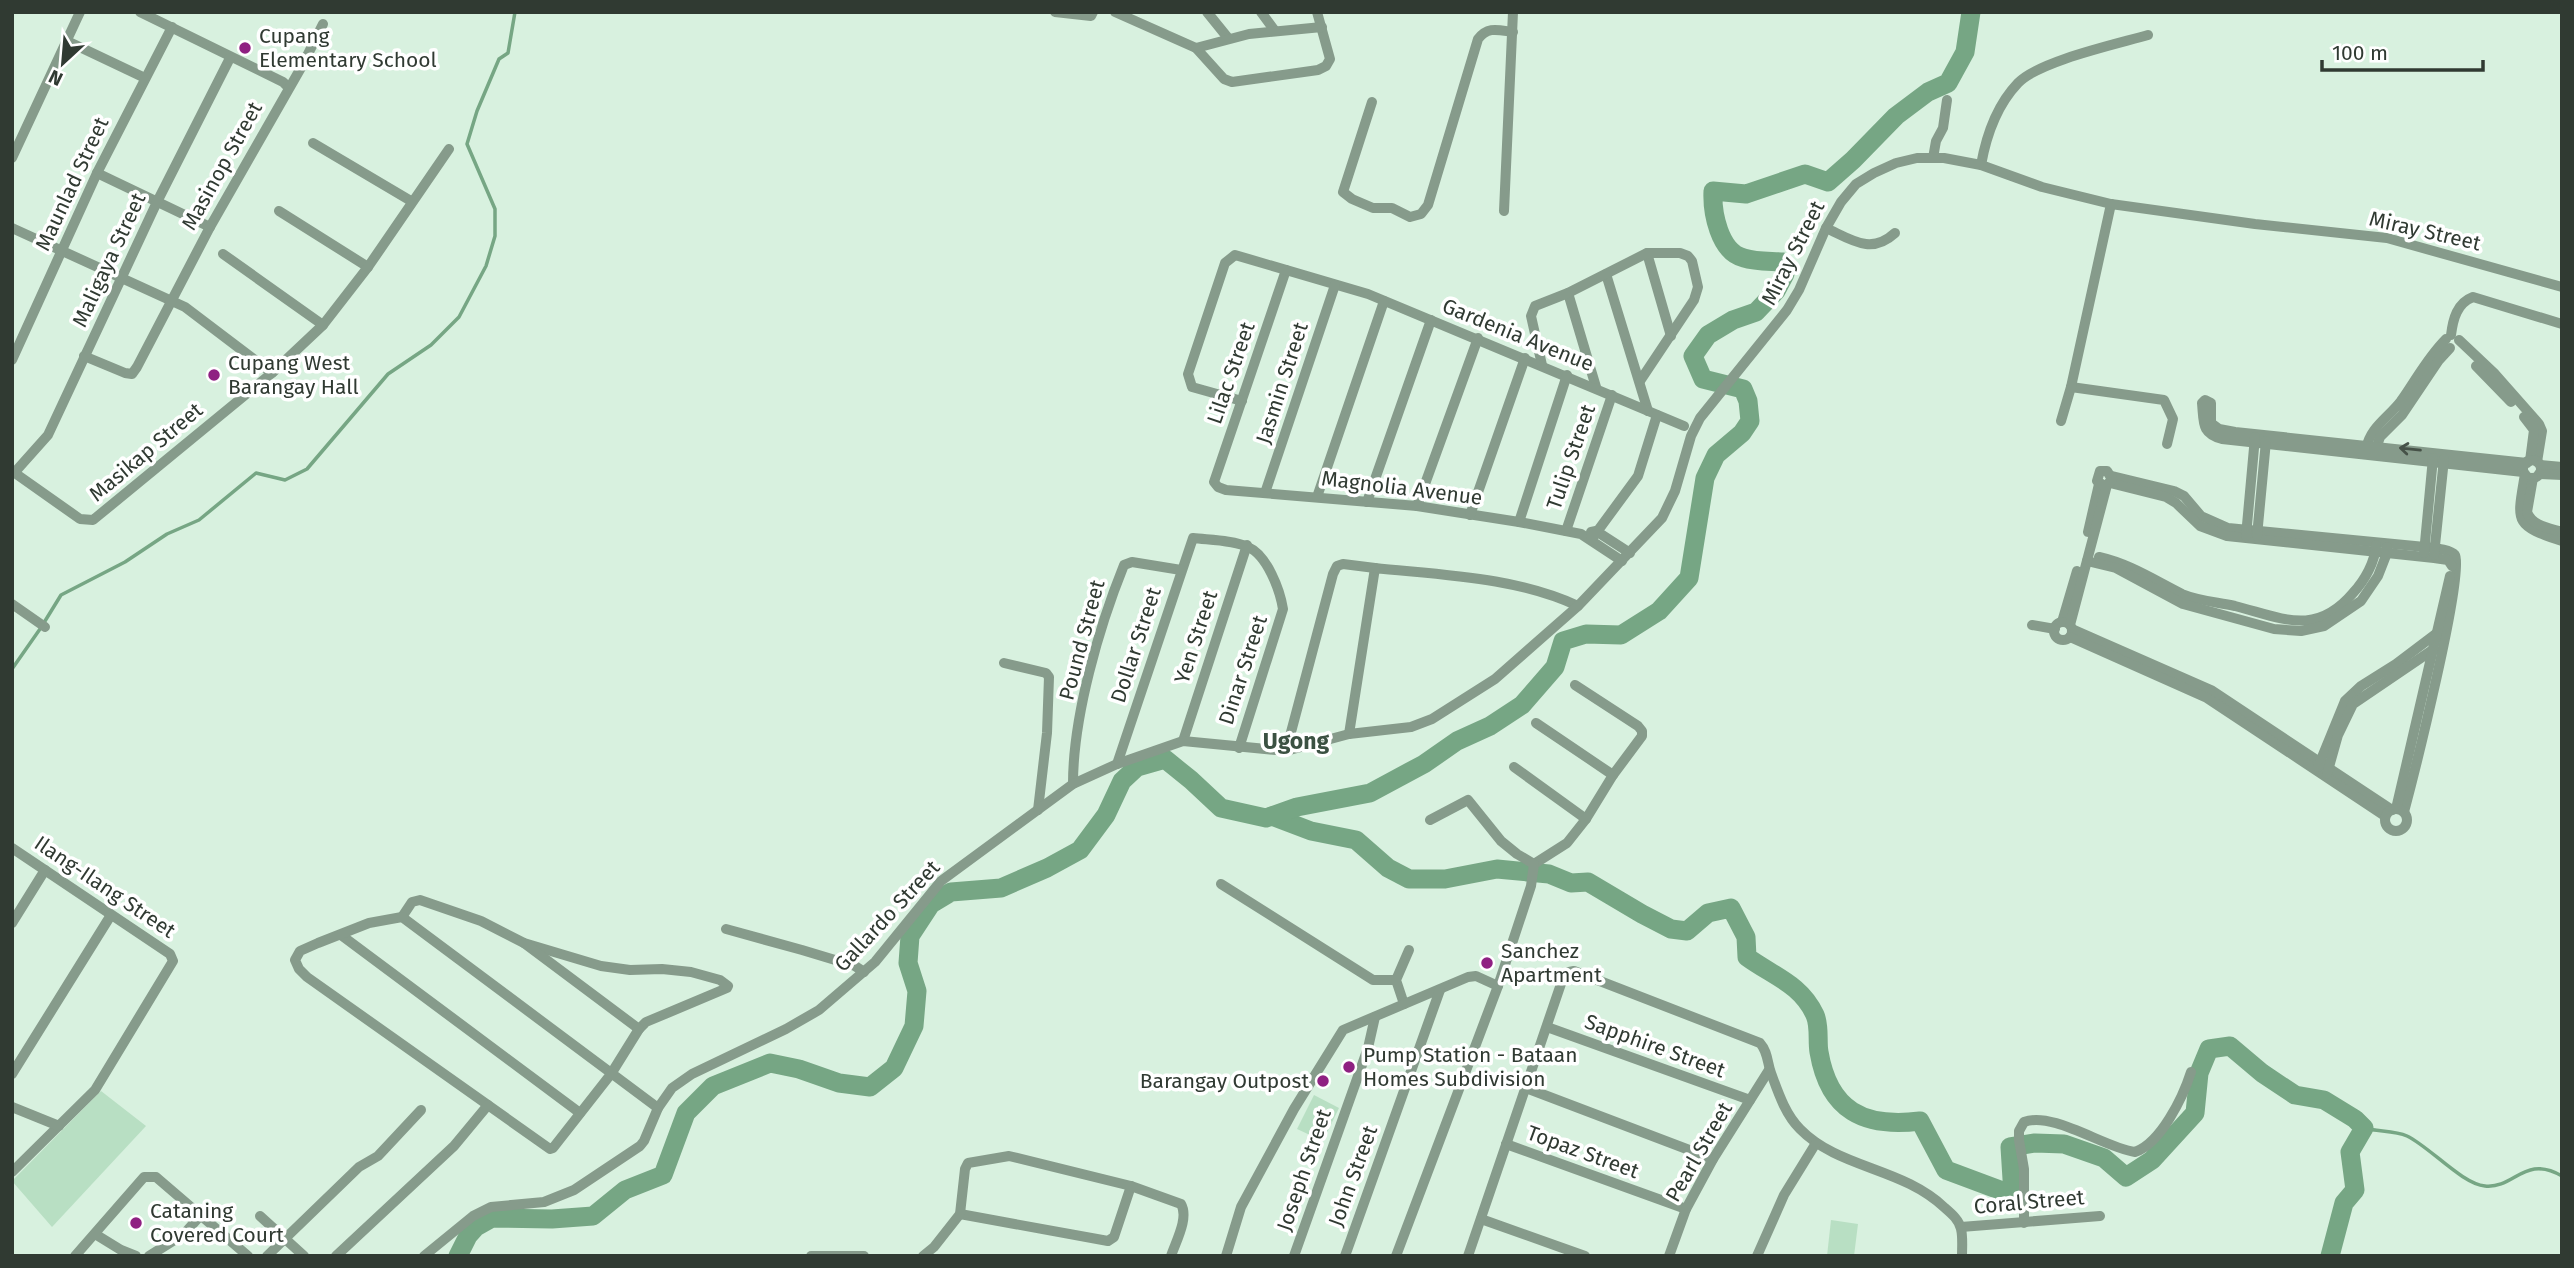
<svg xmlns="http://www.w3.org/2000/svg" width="2574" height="1268" font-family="'Fira Sans',sans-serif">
<rect width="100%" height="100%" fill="#d8f1df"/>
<!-- green -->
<g fill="#b8dfc3">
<path d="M101 1091 146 1126 52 1227 12 1181Z"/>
<path d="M1314 1095 1339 1108 1323 1141 1297 1129Z"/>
<path d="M1831 1220 1858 1224 1854 1256H1827Z"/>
</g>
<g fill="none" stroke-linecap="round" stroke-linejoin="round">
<!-- stream -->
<g stroke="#76a684" stroke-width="3.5">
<path d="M45 621 61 595 125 562 167 534 199 520 256 473 285 480 307 469 388 374 431 345 459 317 486 266 495 236V209L467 144 477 111 499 59 508 53 515 12"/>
<path d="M12 669 40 629"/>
<path d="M2364 1128C2378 1132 2394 1130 2407 1136 2430 1147 2462 1184 2485 1186 2515 1189 2524 1154 2562 1176"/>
</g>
<!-- river -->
<g stroke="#76a684" stroke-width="19">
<path d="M1272 816 1311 831 1356 840 1388 868 1409 879H1445L1497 869 1549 874 1571 883 1588 882 1642 914 1671 929 1687 931 1708 913 1731 908 1746 937 1747 957C1773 976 1801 984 1815 1015 1820 1026 1817 1041 1819 1052 1829 1111 1864 1128 1920 1121L1946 1170 2013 1195 2010 1147 2035 1143 2064 1144 2104 1158 2126 1177 2152 1160 2195 1113 2199 1073 2209 1049 2230 1046 2262 1073 2295 1095 2324 1100 2355 1119 2364 1128 2350 1152 2355 1190 2344 1203 2330 1256"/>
<path d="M458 1256 468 1236 476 1227 492 1218 552 1219 593 1216 625 1190 663 1175 686 1113 713 1086 770 1063 799 1069 839 1083 870 1087 894 1068 914 1026 917 991 908 963 910 936 931 904 951 892 1001 888 1047 868 1080 850 1106 815 1122 781 1137 767 1165 759 1191 780 1221 808 1266 818 1297 807 1370 793 1424 764 1457 741 1490 726 1522 705 1555 667 1563 641 1586 634 1621 635 1659 611 1689 578 1705 478 1716 455 1742 433 1750 421 1748 401 1743 389 1703 379 1693 356 1708 335 1733 320 1756 312 1776 291 1785 274 1783 262C1771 261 1756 262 1744 258 1719 252 1712 212 1713 191L1746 194 1805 174 1828 182 1853 160 1896 116 1928 92 1948 83 1965 52 1971 12"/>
</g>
<!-- minor -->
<g stroke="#869b8b" stroke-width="10">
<path d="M140 12 283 82 288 87"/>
<path d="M1055 12 1091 16 1093 12"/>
<path d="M1115 12 1196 48 1224 79 1232 82 1318 70 1326 66 1330 59 1317 12"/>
<path d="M1207 12 1228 38"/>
<path d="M1261 12 1275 31"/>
<path d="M67 41 145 78"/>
<path d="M1196 48 1249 34 1322 27"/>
<path d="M1372 102 1343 192 1352 199 1373 208H1392L1410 217 1421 214 1428 205 1478 39C1488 26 1498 30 1513 32"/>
<path d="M313 143 411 201"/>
<path d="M12 158 80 12"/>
<path d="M1933 158 1936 141 1943 128 1947 100"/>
<path d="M1981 165C1986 137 1997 105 2018 83 2039 61 2117 44 2148 35"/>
<path d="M97 173 210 227"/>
<path d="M279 211 368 267"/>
<path d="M1504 211 1513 12"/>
<path d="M12 228 185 307 272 373"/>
<path d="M1826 228C1852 240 1871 255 1895 233"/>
<path d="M1647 253 1671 336"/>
<path d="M223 254 323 325"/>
<path d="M1286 270 1214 482 1218 487 1226 490 1417 506 1519 522 1581 534 1622 561"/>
<path d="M1606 274 1648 411"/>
<path d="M1568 293 1596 387"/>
<path d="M2451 335C2453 319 2457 303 2473 297L2562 324"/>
<path d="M2459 340 2495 374 2539 424 2542 431 2537 462"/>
<path d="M84 356 125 373 132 374 137 367 210 227 302 66 323 24"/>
<path d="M12 360 97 173 172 27"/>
<path d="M1542 365 1531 316 1535 306 1568 293 1647 253H1680L1688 256 1692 261 1698 287 1694 300 1640 381"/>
<path d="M2476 366 2511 402"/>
<path d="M2071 387 2164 400 2173 419 2167 444"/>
<path d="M1242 401 1192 387 1188 374 1225 263 1235 255 1368 294 1684 426"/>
<path d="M2524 417 2534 430 2530 461"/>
<path d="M2061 421 2071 387 2111 204"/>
<path d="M2366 449C2370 427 2388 418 2401 401 2416 380 2427 358 2446 339"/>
<path d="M2375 452 2380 437 2402 415 2439 360 2450 348"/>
<circle cx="2532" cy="469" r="9"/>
<path d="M2540 465 2562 467"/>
<path d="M12 471 80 519 93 520 272 373 323 325 368 267 449 149"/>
<path d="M15 472 48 435 157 202 230 58"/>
<path d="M2523 472 2222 439C2201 433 2204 423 2202 403L2205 400 2211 403V423L2219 429 2235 432 2527 463"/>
<path d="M2525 474C2517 522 2513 525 2562 541"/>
<path d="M2539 474 2562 475"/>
<path d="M2112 476 2174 491 2184 496 2201 516 2228 528 2425 547C2433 548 2450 549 2455 555 2466 569 2412 782 2404 812"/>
<path d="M2533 478 2527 512C2532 526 2549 528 2562 532"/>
<path d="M2110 483 2166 497 2176 503 2200 526 2227 536 2434 558 2448 560 2452 566"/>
<path d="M1265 493 1335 285"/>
<path d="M1317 497 1384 301"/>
<path d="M1367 502 1431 320"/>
<path d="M1417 506 1478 338"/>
<path d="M1470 515 1525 358"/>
<path d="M1519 522 1567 375"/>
<path d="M1566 531 1612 395"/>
<path d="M1591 532 1596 531 1630 553"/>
<path d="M2088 532 2099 484"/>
<path d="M2246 536 2255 437"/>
<path d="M2257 536 2266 441"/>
<path d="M1591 540 1638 476 1657 415"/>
<path d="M2424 553 2433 458"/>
<path d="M2434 555 2444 459"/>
<path d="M2099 557C2130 564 2154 580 2182 594 2199 601 2217 602 2235 606 2282 618 2316 637 2353 593 2365 580 2375 562 2376 545"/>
<path d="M2087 561 2116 568 2183 604 2274 629 2301 631 2324 626 2361 601 2378 576 2387 553V547"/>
<path d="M12 604 45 627"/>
<path d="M2062 622 2077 571"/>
<circle cx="2063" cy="631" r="9"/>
<path d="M2032 625 2055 629"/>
<path d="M2070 625 2107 485 2112 479 2107 471H2100L2097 481 2103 485H2107"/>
<path d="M2072 629 2211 690 2392 810"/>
<path d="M2070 637 2207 698 2385 816"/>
<path d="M1004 663 1046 673 1049 677 1047 733 1038 810"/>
<path d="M1536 723 1613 775"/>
<path d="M1349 734 1375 568C1442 575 1516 577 1578 606"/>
<path d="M1183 741 1247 545"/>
<path d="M1286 751 1333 574 1337 566 1343 564 1375 568"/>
<path d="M1117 764 1193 538C1210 540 1233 540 1248 547 1267 555 1280 590 1283 609L1239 748"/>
<path d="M1514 767 1586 819"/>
<path d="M2318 767 2345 701 2361 686 2396 664 2437 633"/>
<path d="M2327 774 2338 735 2353 704 2434 649"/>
<path d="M1073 784C1073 716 1099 627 1124 565L1132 562 1181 570"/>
<circle cx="2396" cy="820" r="11"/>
<path d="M2396 809 2450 576"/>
<path d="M12 848 170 954 173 961 95 1090 12 1172"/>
<path d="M1534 864 1567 843 1586 819 1613 775 1642 736V731L1638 726 1575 685"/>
<path d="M1221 884 1373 980H1396"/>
<path d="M402 917 412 902 420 900 481 921 524 943 601 966 630 970 662 969 691 972 720 980 728 986 727 988 646 1022 639 1029"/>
<path d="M12 923 45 870"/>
<path d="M726 929 802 950 855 966 864 972"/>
<path d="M341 935 580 1113"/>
<path d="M524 943 639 1029 611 1074 553 1148 550 1149 307 977 299 969 295 960 300 951 318 943 369 923 402 917 658 1108"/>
<path d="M1404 1004 1396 980 1409 950"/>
<path d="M1547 1027 1750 1100"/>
<path d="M12 1074 111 915"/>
<path d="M1526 1088 1713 1159"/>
<path d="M12 1107 59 1126"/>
<path d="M1506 1144 1686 1209"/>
<path d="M960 1214 1108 1241 1114 1237 1131 1186"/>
<path d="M260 1216 304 1256"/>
<path d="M1481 1219 1585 1256"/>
<path d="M2024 1223V1169L2019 1140V1131L2024 1122C2053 1111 2105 1148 2135 1152 2161 1143 2183 1097 2191 1072"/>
<path d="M1961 1227 2100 1216"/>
<path d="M95 1234 121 1250 136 1256"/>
<path d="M75 1256 144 1177H156L248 1256"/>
<path d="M149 1256 184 1234 200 1216"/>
<path d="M267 1256 359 1167 378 1156 421 1110"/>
<path d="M336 1256 454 1146 488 1105"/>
<path d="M424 1256 473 1216 491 1207 544 1202 574 1190 640 1146 644 1141 658 1108 672 1088 692 1074 786 1029 819 1010 875 962 941 881 1073 784 1117 764 1183 741 1286 751 1349 734 1411 727 1432 719 1495 679 1578 606 1662 518 1675 491 1691 436 1700 418 1787 310 1799 290 1826 228 1841 202 1856 184 1874 173 1896 163 1917 158H1944L1981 165 2042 187 2111 204 2255 224 2387 238 2562 287"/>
<path d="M811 1256H864"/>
<path d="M923 1256 934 1247 960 1214 965 1169 968 1163 1009 1156 1131 1186 1181 1204C1189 1218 1176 1241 1171 1256"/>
<path d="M1226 1256 1241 1207 1294 1109 1343 1030 1468 977 1476 976 1498 986"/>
<path d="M1294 1256 1368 1048 1375 1017"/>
<path d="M1345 1256 1440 990"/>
<path d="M1396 1256 1498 986 1531 886 1534 864 1517 854 1501 841 1468 800 1430 820"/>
<path d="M1468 1256 1563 978 1569 972 1574 971 1760 1043C1768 1052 1767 1062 1771 1073 1778 1092 1785 1114 1800 1129 1839 1169 1902 1167 1945 1208 1952 1214 1959 1220 1961 1229 1963 1237 1962 1247 1962 1256"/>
<path d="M1669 1256 1686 1209 1713 1159 1769 1070"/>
<path d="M1757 1256 1784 1195 1816 1143"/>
</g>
</g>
<!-- one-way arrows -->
<defs><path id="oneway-shaft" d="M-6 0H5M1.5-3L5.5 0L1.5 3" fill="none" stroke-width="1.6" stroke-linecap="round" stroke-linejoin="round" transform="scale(1.75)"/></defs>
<use stroke="#465248" href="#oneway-shaft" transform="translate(2410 449) rotate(-174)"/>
<!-- markers -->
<g fill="#8f2082" stroke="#fff" stroke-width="2.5">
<circle cx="245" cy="48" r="7"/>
<circle cx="214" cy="375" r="7"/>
<circle cx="1487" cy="963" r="7"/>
<circle cx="1349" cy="1067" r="7"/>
<circle cx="1323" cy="1081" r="7"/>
<circle cx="136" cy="1223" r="7"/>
</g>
<g text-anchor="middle" stroke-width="7" stroke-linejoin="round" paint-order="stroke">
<!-- poi labels -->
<g font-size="21" fill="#303a32" stroke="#fff" text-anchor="start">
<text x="259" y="43">Cupang<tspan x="259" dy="24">Elementary School</tspan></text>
<text x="228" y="370">Cupang West<tspan x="228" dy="24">Barangay Hall</tspan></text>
<text x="1501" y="958">Sanchez<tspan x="1501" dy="24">Apartment</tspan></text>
<text x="1363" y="1062">Pump Station - Bataan<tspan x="1363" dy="24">Homes Subdivision</tspan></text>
<text x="1309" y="1088" text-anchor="end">Barangay Outpost</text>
<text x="150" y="1218">Cataning<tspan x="150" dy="24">Covered Court</tspan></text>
</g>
<!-- street labels -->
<g font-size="21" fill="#303a32" stroke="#fff">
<text transform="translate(222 166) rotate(-61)" y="7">Masinop Street</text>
<text transform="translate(72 184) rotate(-65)" y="7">Maunlad Street</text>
<text transform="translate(2425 231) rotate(13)" y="7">Miray Street</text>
<text transform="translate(1793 253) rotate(-63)" y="7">Miray Street</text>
<text transform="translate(109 260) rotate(-65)" y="7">Maligaya Street</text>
<text transform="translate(1518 335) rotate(22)" y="7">Gardenia Avenue</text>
<text transform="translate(1231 373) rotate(-71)" y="7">Lilac Street</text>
<text transform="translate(1282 383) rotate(-72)" y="7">Jasmin Street</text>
<text transform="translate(146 452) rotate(-40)" y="7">Masikap Street</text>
<text transform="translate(1571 457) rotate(-71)" y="7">Tulip Street</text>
<text transform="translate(1402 488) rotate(7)" y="7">Magnolia Avenue</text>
<text transform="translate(1196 637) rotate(-72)" y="7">Yen Street</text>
<text transform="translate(1082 640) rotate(-75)" y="7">Pound Street</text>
<text transform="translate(1136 645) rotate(-72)" y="7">Dollar Street</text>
<text transform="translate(1243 670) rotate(-72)" y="7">Dinar Street</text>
<text transform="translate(105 887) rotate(34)" y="7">Ilang-Ilang Street</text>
<text transform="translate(887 916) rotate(-47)" y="7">Gallardo Street</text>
<text transform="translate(1655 1046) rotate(20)" y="7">Sapphire Street</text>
<text transform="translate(1583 1152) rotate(20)" y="7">Topaz Street</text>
<text transform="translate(1699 1152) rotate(-60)" y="7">Pearl Street</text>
<text transform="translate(1304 1170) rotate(-71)" y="7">Joseph Street</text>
<text transform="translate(1353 1176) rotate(-70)" y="7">John Street</text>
<text transform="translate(2029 1202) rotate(-5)" y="7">Coral Street</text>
</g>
<!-- neighbourhood labels -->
<g font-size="23" font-weight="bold" fill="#3b5142" stroke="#fff">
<text x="1296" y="749">Ugong</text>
</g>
</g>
<!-- border -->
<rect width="2574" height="1268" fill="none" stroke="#303a32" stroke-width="28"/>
<!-- north arrow -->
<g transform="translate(63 63) rotate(206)" stroke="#ffffff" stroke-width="5" paint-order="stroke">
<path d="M0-5L12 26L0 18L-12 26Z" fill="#303a32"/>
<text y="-10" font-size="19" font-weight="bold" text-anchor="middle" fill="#303a32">N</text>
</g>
<!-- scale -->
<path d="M2322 60v10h161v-10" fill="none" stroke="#303a32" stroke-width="3.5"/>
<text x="2332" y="60" font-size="21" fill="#303a32" stroke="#ffffff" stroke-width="5" paint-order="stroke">100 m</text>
</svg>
